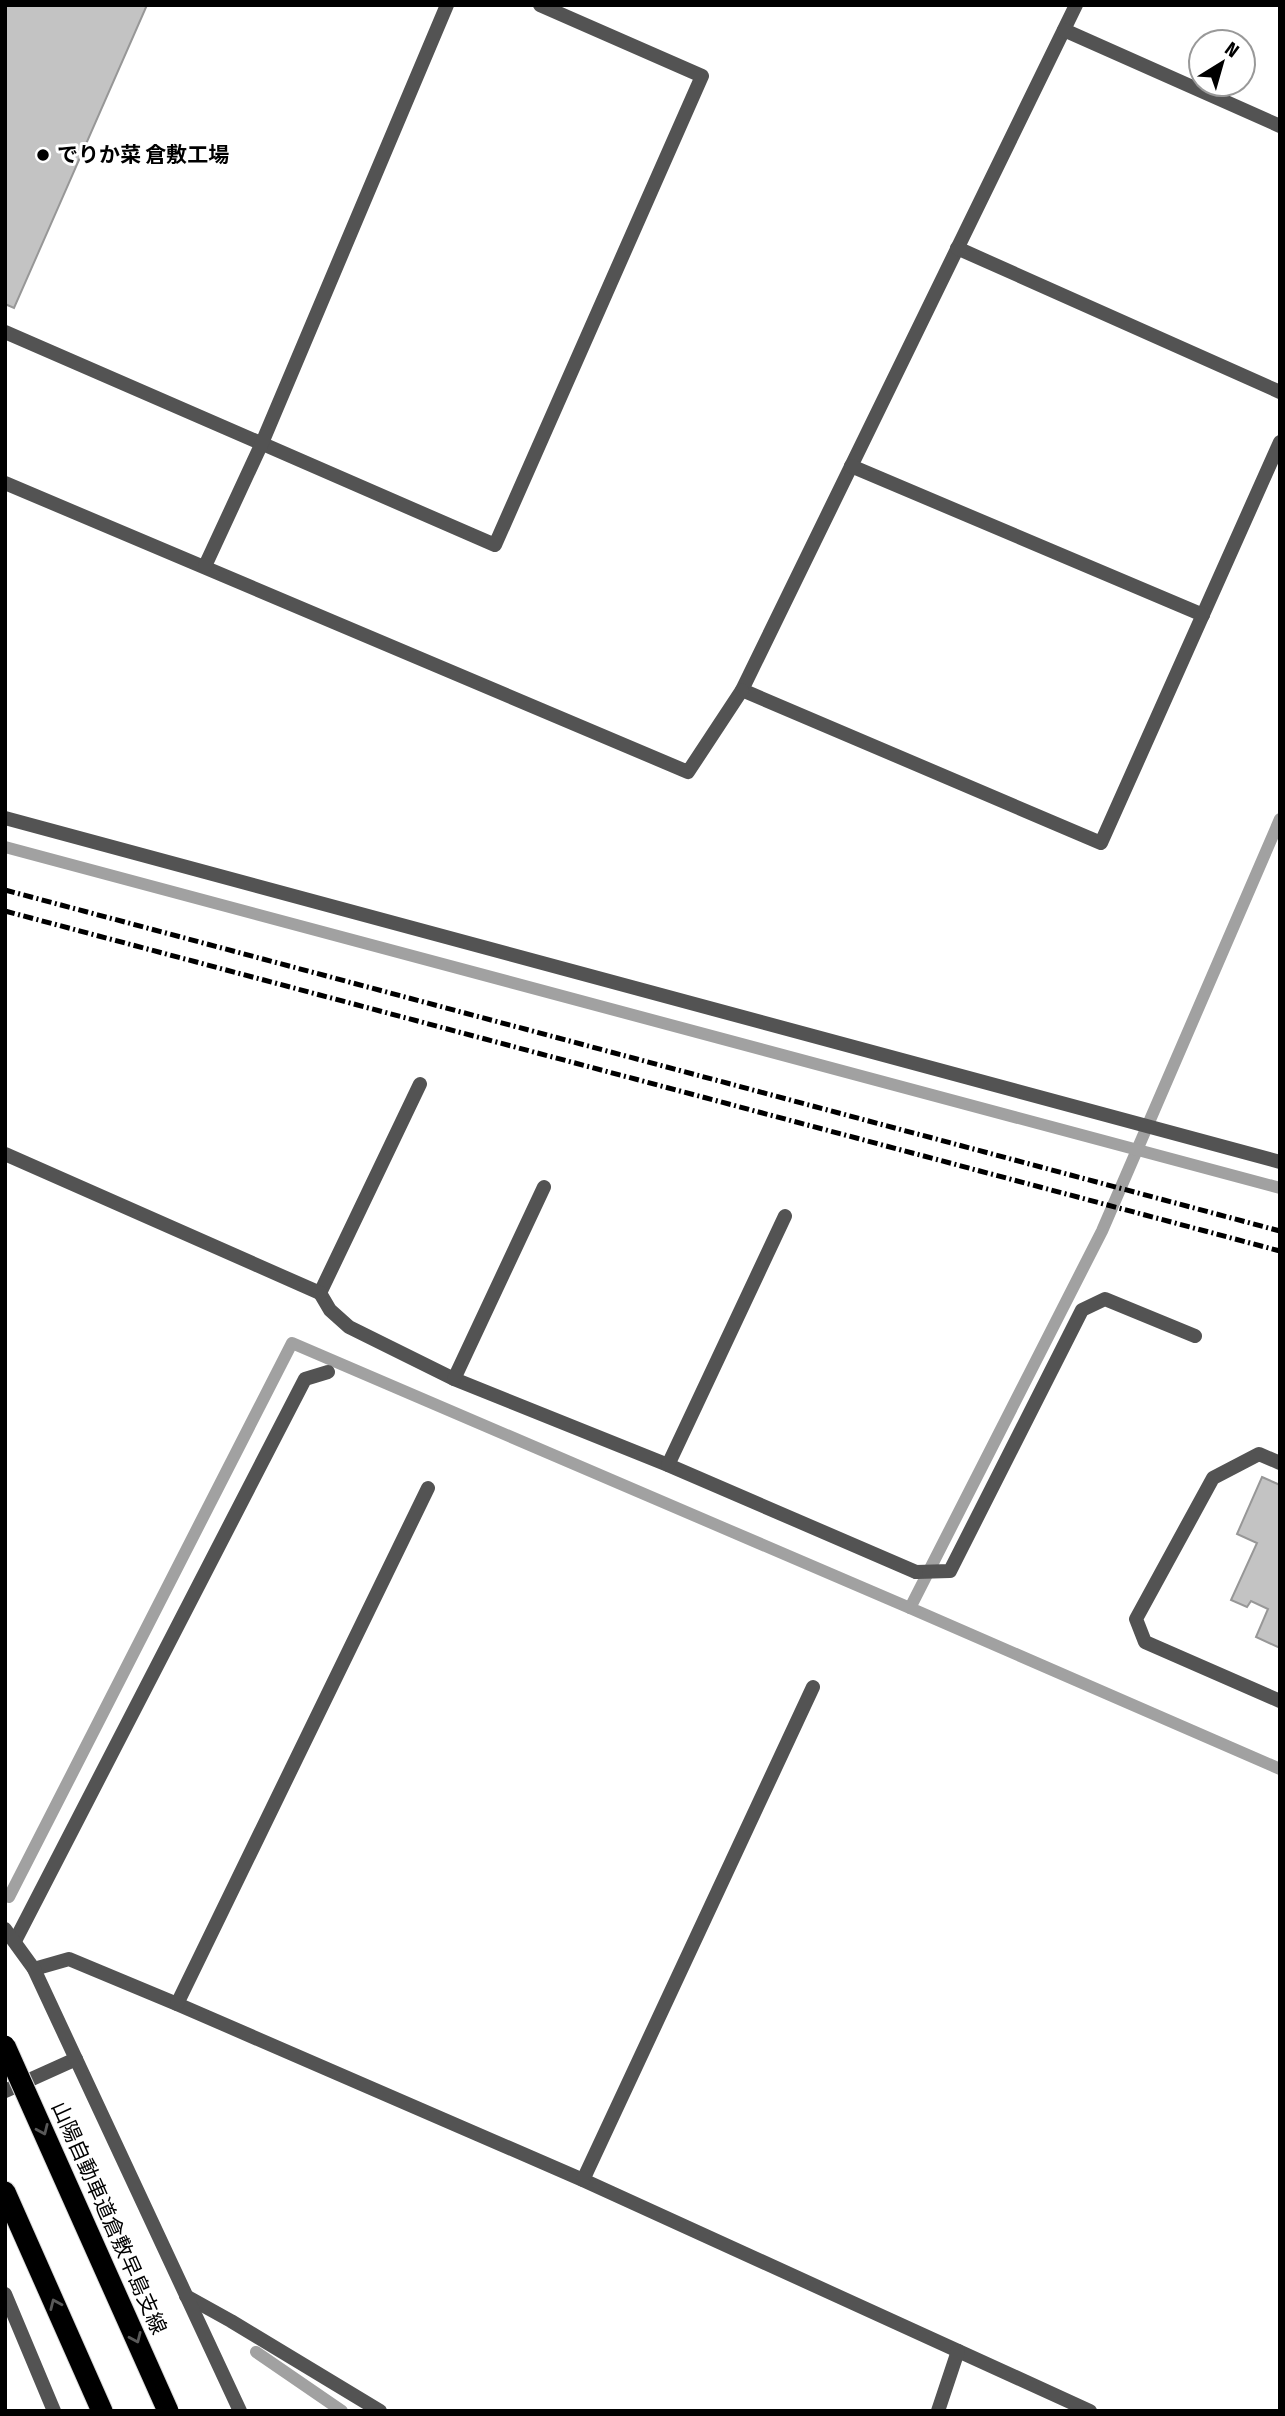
<svg xmlns="http://www.w3.org/2000/svg" width="1285" height="2416" font-family="'Fira Sans Condensed','Noto Sans JP',sans-serif">
<rect width="100%" height="100%" fill="#fff"/>
<g fill="none" stroke-linecap="round" stroke-linejoin="round">
<!-- stream -->
<g stroke="#a1a1a1" stroke-width="12">
<path d="M1280 819 1102 1231 910 1608 1280 1769"/>
<path d="M5 847 1280 1188"/>
<path d="M9 1897 292 1343 910 1608"/>
<path d="M256 2352 342 2411"/>
</g>
</g>
<!-- building -->
<g fill="#c3c3c3" stroke="#979797" stroke-width="2">
<path d="M5 5H147L14 308 5 304Z"/>
<path d="M1262 1477 1280 1485V1648L1256 1637 1268 1609 1251 1601 1247 1607 1231 1600 1257 1543 1237 1534Z"/>
</g>
<g fill="none" stroke-linecap="round" stroke-linejoin="round">
<defs>
<path id="motorway" d="M5 2192 102 2411"/>
</defs>
<!-- motorway casing -->
<use href="#motorway" stroke="#dbdbdb" stroke-width="23"/>
<!-- service -->
<g stroke="#535353" stroke-width="14">
<path d="M1280 1463 1259 1454 1213 1478 1136 1619 1145 1642 1280 1701"/>
<path d="M916 1572 950 1571 1082 1310 1105 1299 1195 1336"/>
</g>
<!-- minor -->
<g stroke="#535353" stroke-width="14">
<path d="M1076 5 742 690 1101 843 1280 442"/>
<path d="M1064 30 1280 126"/>
<path d="M957 248 1280 392"/>
<path d="M5 332 495 545 702 76 540 5"/>
<path d="M851 466 1203 615"/>
<path d="M5 483 688 772 742 690"/>
<path d="M205 566 262 443 447 5"/>
<path d="M5 818 1280 1162"/>
<path d="M420 1084 320 1293 330 1310 349 1327 454 1379 668 1465 916 1572"/>
<path d="M5 1154 320 1293"/>
<path d="M454 1379 544 1187"/>
<path d="M668 1465 785 1216"/>
<path d="M15 1941 305 1379 328 1372"/>
<path d="M34 1969 69 1959 177 2004 583 2180 1090 2411"/>
<path d="M177 2004 428 1488"/>
<path d="M5 2091 76 2059"/>
<path d="M583 2180 813 1687"/>
<path d="M5 2294 54 2411"/>
<path d="M186 2296 231 2321 380 2411"/>
<path d="M938 2411 958 2351"/>
</g>
<!-- tertiary -->
<path stroke="#535353" stroke-width="14" d="M5 1929 34 1969 240 2411"/>
<!-- motorway -->
<use href="#motorway" stroke="#000" stroke-width="21"/>
<!-- rail -->
<g stroke="#000" stroke-width="5" stroke-dasharray="10 3.5 2 3.5" stroke-linecap="butt">
<path d="M5 890 1280 1231"/>
<path d="M5 911 1280 1251"/>
</g>
<defs>
<path id="motorway-bridge" d="M5 2046 168 2411"/>
</defs>
<!-- motorway-bridge casing -->
<use href="#motorway-bridge" stroke="#dbdbdb" stroke-width="23" stroke-linecap="butt"/>
<!-- motorway-bridge -->
<use href="#motorway-bridge" stroke="#000" stroke-width="21"/>
</g>
<!-- one-way arrows -->
<defs><path id="oneway-chevron" d="M-2-3.5L2.5 0L-2 3.5" fill="none" stroke-width="1.6" stroke-linecap="round" stroke-linejoin="round" transform="scale(1.75)"/></defs>
<g stroke="#595959">
<use href="#oneway-chevron" transform="translate(43 2130) rotate(66)"/>
<use href="#oneway-chevron" transform="translate(55 2304) rotate(-114)"/>
<use href="#oneway-chevron" transform="translate(136 2338) rotate(66)"/>
</g>
<!-- markers -->
<circle fill="#000" stroke="#fff" stroke-width="2.5" cx="43" cy="155" r="7"/>
<g text-anchor="middle" stroke-width="6" stroke-linejoin="round" paint-order="stroke">
<!-- poi labels -->
<g font-size="21" font-weight="bold" fill="#000" stroke="#fff" text-anchor="start">
<text x="57" y="162">でりか菜 倉敷工場</text>
</g>
<!-- street labels -->
<g font-size="21" fill="#000" stroke="#fff">
<text transform="translate(109 2218) rotate(66)" y="7">山陽自動車道倉敷早島支線</text>
</g>
</g>
<!-- border -->
<rect width="1285" height="2416" fill="none" stroke="#000000" stroke-width="14"/>
<!-- north arrow -->
<g transform="translate(1222 63) rotate(37)"><circle r="33" fill="#ffffff" stroke="#999999" stroke-width="2"/>
<path d="M0-5L12 26L0 18L-12 26Z" fill="#000000"/>
<text y="-10" font-size="19" font-weight="bold" text-anchor="middle" fill="#000000">N</text>
</g>
</svg>
